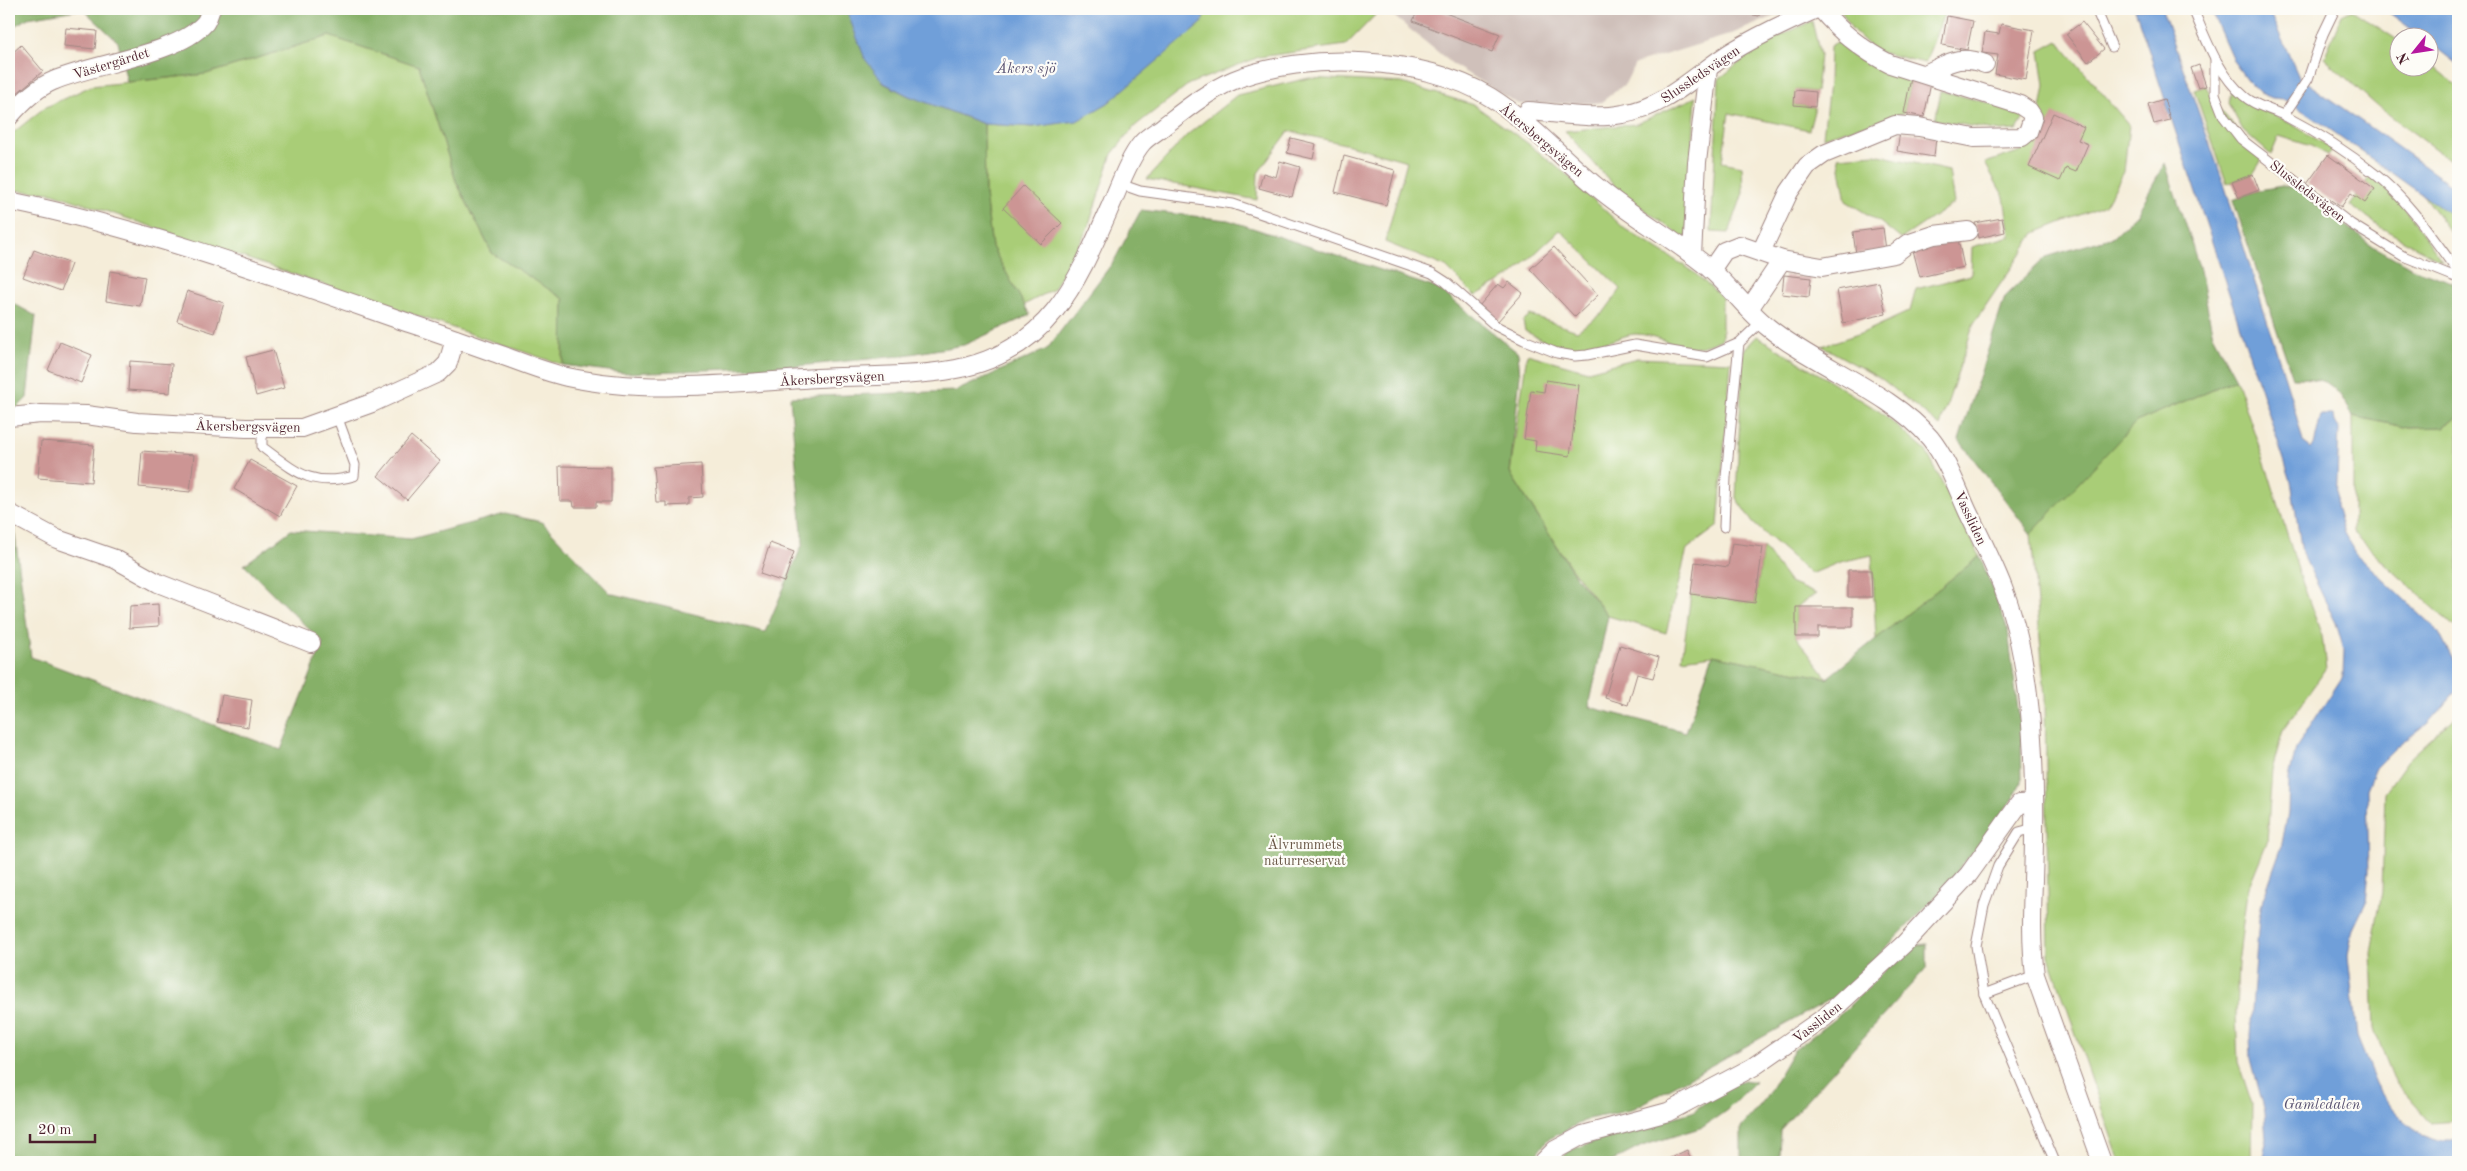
<svg xmlns="http://www.w3.org/2000/svg" width="2467" height="1171" font-family="'Old Standard TT',serif">
<rect width="100%" height="100%" fill="#fdfcf7"/>
<filter id="ink" filterUnits="userSpaceOnUse"><feTurbulence type="fractalNoise" baseFrequency=".02" numOctaves="2"/><feDisplacementMap in="SourceGraphic" scale="10" xChannelSelector="R" yChannelSelector="G"/><feConvolveMatrix kernelMatrix="1 2 1 2 8 2 1 2 1" color-interpolation-filters="sRGB"/></filter>
<filter id="wash" filterUnits="userSpaceOnUse"><feTurbulence type="fractalNoise" baseFrequency=".0096" numOctaves="4" result="noise"/><feDisplacementMap in="SourceGraphic" scale="20" xChannelSelector="R" yChannelSelector="G"/><feGaussianBlur stdDeviation="1.12" result="paint"/><feColorMatrix in="noise" values="0 0 0 0 0 0 0 0 0 0 0 0 0 0 0 0 0 1.4 0 .05"/><feComposite in="paint" operator="in"/></filter>
<g filter="url(#wash)">
<rect width="100%" height="100%" fill="#f5edd9"/>
<!-- industrial -->
<path fill="#cfc0ba" d="M1385 9H1792L1729 35 1635 64 1625 84 1600 103 1518 104 1455 66Z"/>
<!-- green -->
<g fill="#a9cd77" stroke="#7a7651">
<path d="M1206 9H1381L1346 45 1259 57 1189 84 1135 126 1112 154 1087 230 1054 289 1024 305 992 247 985 195 984 124 1033 127 1077 120 1108 103Z"/>
<path d="M1840 9H1946L1925 63 1875 51 1852 29Z"/>
<path d="M2352 10 2399 41 2400 68H2430V64L2458 87V166L2376 105 2324 58 2342 15Z"/>
<path d="M1812 21 1820 55 1816 92 1796 90 1795 105 1815 107 1809 130 1729 113 1722 162 1742 166 1743 193 1729 233 1711 232 1719 79 1763 44Z"/>
<path d="M329 36 419 66 456 181 492 253 564 298 563 365 52 193 9 190V136L44 108 91 86 206 74Z"/>
<path d="M1841 40 1911 78 1904 113 1823 137 1829 83 1830 46Z"/>
<path d="M2058 41 2129 125 2124 172 2105 205 2035 233 1974 323 1940 426 1883 380 1822 346 1867 331 1910 311 1916 289 1971 275 1972 247 2010 236 2004 197 1985 163 2021 151 2041 109 2045 85 2040 51Z"/>
<path d="M1309 78 1402 83 1474 105 1526 142 1567 175 1625 229 1691 270 1722 297V339C1682 359 1672 336 1636 334 1628 334 1617 339 1610 341 1570 353 1562 350 1525 331L1523 321 1530 315 1577 331 1604 312 1621 289 1560 230 1512 275 1475 296 1446 267 1385 242 1407 161 1349 145 1289 131 1258 173 1257 200 1147 179 1187 135 1237 95Z"/>
<path d="M2206 86 2215 104 2263 158 2253 174 2227 184 2194 90Z"/>
<path d="M2232 89 2243 101 2283 119 2333 149 2328 155 2311 146 2279 136 2271 155 2243 130 2228 103Z"/>
<path d="M1941 91 2017 110 2025 116 2017 130 2001 131 1935 120Z"/>
<path d="M1696 97 1686 240 1619 191 1565 131 1636 124Z"/>
<path d="M1875 154 1949 171 1954 203 1901 239 1880 222 1846 201 1838 157Z"/>
<path d="M2371 175 2398 198 2442 261 2380 227 2350 205Z"/>
<path d="M2422 194 2458 219V243V242Z"/>
<path d="M1757 336 1879 411 1926 451 1980 556 1876 639 1872 555 1840 562 1811 574 1753 523 1736 498 1743 351Z"/>
<path d="M1527 354 1588 371 1637 358 1731 362 1718 526 1687 549 1666 633 1608 616 1571 568 1510 473Z"/>
<path d="M2236 379 2271 481 2300 576 2322 636 2326 669 2283 730 2272 770 2267 842 2247 891 2238 963 2236 1015 2238 1062 2252 1104 2251 1162H2120L2049 956 2045 697 2031 534 2056 475 2136 422Z"/>
<path d="M2353 416 2409 428 2444 427 2458 416V630L2392 570 2353 532Z"/>
<path d="M1763 547 1790 583 1816 594 1796 607V637L1827 678 1713 655 1682 659 1691 594 1755 603Z"/>
<path d="M2458 714V1121L2431 1123 2395 1082 2374 1029 2371 952 2382 892 2385 792 2408 760Z"/>
</g>
<!-- forest -->
<g fill="#86b068" stroke="#68684a">
<path d="M9 9H849L883 83 909 96 984 124 985 195 992 247 1030 315 964 345 899 356 788 367 624 373 563 365 564 299 492 253 456 181 419 66 329 36 206 74 127 82 118 42 83 9 28 18 9 29Z"/>
<path d="M2165 163 2200 270 2213 336 2236 379 2136 422 2031 534 1959 440 2005 297 2046 257 2113 237 2137 214Z"/>
<path d="M2282 186 2299 189 2368 243 2414 269 2458 284V416L2444 427 2409 428 2353 416C2335 384 2329 378 2293 378L2233 200 2259 190Z"/>
<path d="M1141 210 1228 220 1439 289 1518 353 1520 375 1510 473 1576 577 1608 616 1589 707 1686 732 1713 655 1827 678 1980 556 2008 631 2021 733 2022 782 2013 798 1984 839 1932 901 1840 994 1631 1110 1588 1119 1547 1140 1531 1162H9V526L14 528 31 657 281 750 323 643 244 565 291 530 411 539 505 514 542 522 610 593 765 632 803 543 790 397 956 391 1047 349 1114 261Z"/>
<path d="M9 301 36 316 27 398 9 416Z"/>
<path d="M1927 944V967L1780 1130 1779 1162H1741V1127L1765 1099 1793 1051 1842 1013 1909 946Z"/>
<path d="M1744 1080 1755 1082 1727 1110 1703 1127 1642 1146 1611 1162H1560L1568 1151 1613 1135 1692 1112 1725 1088Z"/>
</g>
<!-- water -->
<g fill="#709fd9" stroke="#5d5f82">
<path d="M846 9H1206L1202 23 1108 103 1077 121 1033 127 984 124 909 96 884 83 865 59Z"/>
<path d="M2135 9H2162L2225 187 2294 407 2303 442 2311 448 2314 445 2321 415H2333L2334 423 2339 429 2336 506 2344 533 2355 553 2439 632 2453 660 2458 663V689L2428 723 2398 746 2376 768 2367 789 2369 871 2366 902 2353 929 2348 956 2357 1037 2380 1093 2392 1109 2407 1124 2422 1135 2436 1140H2453L2458 1137V1162H2262L2267 1138 2265 1113 2251 1059 2250 1036 2259 918 2263 899 2281 849 2288 812 2289 779 2296 748 2343 676 2344 650 2336 623 2302 553 2291 481Z"/>
<path d="M2210 9H2268L2299 77 2458 190V220L2311 116 2283 99 2272 98 2260 93 2247 80 2234 62Z"/>
<path d="M2384 9H2458V65L2430 43V38L2422 37Z"/>
</g>
<g id="blocks">
<!-- building -->
<g fill="#cc9594">
<path d="M1418 9H1435L1500 34 1492 52 1413 21Z"/>
<path d="M1722 9H1760L1759 16Z"/>
<path d="M1947 16 1973 21 1967 50 1942 45Z"/>
<path d="M2082 22 2104 49 2088 62 2066 34Z"/>
<path d="M2001 24 2034 30 2026 80 1995 74 1998 55 1982 53 1985 32 1999 34Z"/>
<path d="M66 28 97 31 95 49 64 46Z"/>
<path d="M21 45 43 71 9 100V56Z"/>
<path d="M2199 65 2206 86 2198 88 2191 68Z"/>
<path d="M1911 78 1931 83 1924 117 1904 113Z"/>
<path d="M1795 90 1816 92 1815 107 1794 105Z"/>
<path d="M2164 99 2170 120 2154 124 2148 104Z"/>
<path d="M2053 113 2084 127 2078 140 2088 144 2076 172 2066 168 2060 181 2029 167Z"/>
<path d="M1900 131 1936 137 1934 157 1897 151Z"/>
<path d="M1291 138 1316 144 1313 159 1287 153Z"/>
<path d="M2328 155 2375 189 2365 203 2351 193 2341 207 2307 184Z"/>
<path d="M1344 156 1395 170 1386 205 1335 192Z"/>
<path d="M1280 161 1300 167 1292 197 1259 188 1263 173 1276 177Z"/>
<path d="M2253 174 2259 190 2239 198 2232 182Z"/>
<path d="M1023 186 1062 223 1041 244 1003 208Z"/>
<path d="M2002 218 2005 232 1978 238 1975 223Z"/>
<path d="M1883 228 1886 250 1856 254 1853 232Z"/>
<path d="M1957 235 1964 267 1920 277 1912 246Z"/>
<path d="M1554 247 1598 295 1575 317 1530 269Z"/>
<path d="M34 250 71 264 61 291 23 277Z"/>
<path d="M110 271 145 277 140 306 106 301Z"/>
<path d="M1784 275 1811 278 1809 297 1782 294Z"/>
<path d="M1509 282 1523 293 1497 322 1479 306 1498 284 1504 288Z"/>
<path d="M1879 282 1886 314 1843 323 1837 290Z"/>
<path d="M187 291 224 303 215 333 177 321Z"/>
<path d="M60 342 92 355 81 383 48 370Z"/>
<path d="M273 350 284 388 256 396 246 357Z"/>
<path d="M130 361 172 364 170 393 128 390Z"/>
<path d="M1546 380 1579 385 1570 456 1535 451 1536 441 1524 439 1531 390 1544 392Z"/>
<path d="M411 436 440 461 407 500 378 476Z"/>
<path d="M41 441 94 445 91 482 38 478Z"/>
<path d="M142 451 194 455 190 492 139 487Z"/>
<path d="M250 460 297 486 280 516 234 489Z"/>
<path d="M701 464 703 497 689 498V505L666 506V502H656L653 467Z"/>
<path d="M559 466 611 467V502H596V507H574L573 501H560Z"/>
<path d="M770 543 794 552 784 582 760 574Z"/>
<path d="M1732 543 1763 547 1755 603 1691 594 1695 562 1728 567Z"/>
<path d="M1848 570H1871L1872 597H1848Z"/>
<path d="M158 604 159 626 129 628 130 606Z"/>
<path d="M1796 607H1853V627H1818V637H1796Z"/>
<path d="M1620 645 1659 657 1653 678 1637 674 1628 705 1605 698Z"/>
<path d="M222 695 252 700 248 727 217 722Z"/>
<path d="M1687 1150 1692 1162H1662Z"/>
</g>
</g>
</g>
<g filter="url(#ink)">
<use href="#blocks" fill-opacity="0" stroke="#a08682" stroke-width="1"/>
<g fill="none" stroke-linecap="round" stroke-linejoin="round">
<defs>
<g id="lane">
<path d="M2096 9 2112 47"/>
<path d="M2193 9C2206 39 2218 74 2244 96 2256 107 2272 109 2285 116 2316 132 2348 152 2375 174 2409 201 2432 237 2458 272"/>
<path d="M2215 59V94L2224 117 2241 139 2351 224 2403 256 2458 278"/>
<path d="M2284 115 2308 79 2323 34 2335 9"/>
<path d="M1120 184 1140 191 1233 204 1432 273 1446 282 1496 326 1524 340 1557 353 1575 356 1587 355 1635 345 1707 357 1739 343"/>
<path d="M262 429V447C295 471 311 488 354 476L355 465 337 416"/>
<path d="M1724 527 1726 477 1739 343 1761 322"/>
<path d="M2034 828 2019 832 1998 866 1984 905 1976 946 1984 994 2055 1162"/>
<path d="M1984 994 2035 975"/>
</g>
<g id="street">
<path d="M1925 74C1949 63 1959 54 1985 64"/>
<path d="M9 117C21 103 36 88 53 81 94 63 177 55 205 23 208 19 209 13 211 9"/>
<path d="M1521 120 1528 111C1559 113 1593 120 1623 114 1666 107 1696 74 1731 52 1759 35 1787 22 1816 9"/>
<path d="M9 201C146 229 277 277 409 323 440 333 470 344 501 355 523 363 545 372 567 377 649 395 734 383 817 378 861 376 913 377 956 369 1049 351 1077 283 1111 205 1119 187 1129 158 1142 143 1148 136 1157 132 1164 126 1186 109 1208 91 1234 80 1306 51 1424 56 1490 97 1530 122 1562 158 1597 187 1632 217 1675 239 1710 269 1731 287 1747 311 1769 328 1816 366 1892 393 1930 438 1947 459 1957 488 1968 512 1980 537 1993 562 2003 588 2032 661 2035 758 2034 836 2034 882 2029 929 2035 975L2102 1162"/>
<path d="M1761 252 1789 192 1807 166 1824 154 1895 125 1919 127 1974 138 2022 137 2028 132 2033 117 2029 111 2020 105 1890 64C1862 50 1841 33 1821 9"/>
<path d="M1692 255 1697 162 1708 69"/>
<path d="M1711 270 1724 251 1739 245 1782 260 1822 267 1894 254 1907 244 1934 235 1968 231"/>
<path d="M1749 309 1782 260"/>
<path d="M9 417 41 414 86 415 137 422 246 428H302L372 403 438 373 448 363 455 339"/>
<path d="M9 513 57 539 115 559 158 583 311 643"/>
<path d="M1543 1162 1555 1150 1583 1135 1668 1112 1753 1067 1825 1017 1905 943 1969 874 2019 804 2033 803"/>
</g>
</defs>
<!-- lane casing -->
<use href="#lane" stroke="#a08682" stroke-width="11"/>
<!-- street casing -->
<use href="#street" stroke="#a08682" stroke-width="20"/>
<!-- lane -->
<use href="#lane" stroke="#fff" stroke-width="9"/>
<!-- street -->
<use href="#street" stroke="#fff" stroke-width="18"/>
</g>
</g>
<g text-anchor="middle" stroke-width="4.5" stroke-linejoin="round" paint-order="stroke">
<!-- street labels -->
<g font-size="14" fill="#4a1f2b" stroke="#fdfcf7">
<text transform="translate(111 63) rotate(-17)" y="5">Västergärdet</text>
<text transform="translate(1700 74) rotate(-34)" y="5">Slussledsvägen</text>
<text transform="translate(1542 140) rotate(40)" y="5">Åkersbergsvägen</text>
<text transform="translate(2308 191) rotate(38)" y="5">Slussledsvägen</text>
<text transform="translate(832 378) rotate(-3)" y="5">Åkersbergsvägen</text>
<text transform="translate(248 426) rotate(1)" y="5">Åkersbergsvägen</text>
<text transform="translate(1971 518) rotate(65)" y="5">Vassliden</text>
<text transform="translate(1817 1022) rotate(-38)" y="5">Vassliden</text>
</g>
<!-- park labels -->
<g font-size="14" fill="#665342" stroke="#fdfcf7">
<text x="1305" y="849">Älvrummets<tspan x="1305" dy="16">naturreservat</tspan></text>
</g>
<!-- water labels -->
<g font-size="15" font-style="italic" fill="#595271" stroke="#fdfcf7">
<text x="1026" y="73">Åkers sjö</text>
<text x="2322" y="1109">Gamledalen</text>
</g>
</g>
<!-- margin -->
<rect width="2467" height="1171" fill="none" stroke="#fdfcf7" stroke-width="30"/>
<!-- north arrow -->
<g transform="translate(2414 52) rotate(240)"><circle r="24" fill="#fdfcf7" stroke="#b5a4a5"/>
<path d="M0-4L9 19L0 12L-9 19Z" fill="#b5179e"/>
<text y="-8" font-size="14" font-weight="bold" text-anchor="middle" fill="#4a1f2b">N</text>
</g>
<!-- scale -->
<path d="M30 1134v8h65v-8" fill="none" stroke="#4a1f2b" stroke-width="2.5"/>
<text x="38" y="1134" font-size="15" fill="#4a1f2b" stroke="#fdfcf7" stroke-width="4" paint-order="stroke">20 m</text>
</svg>
